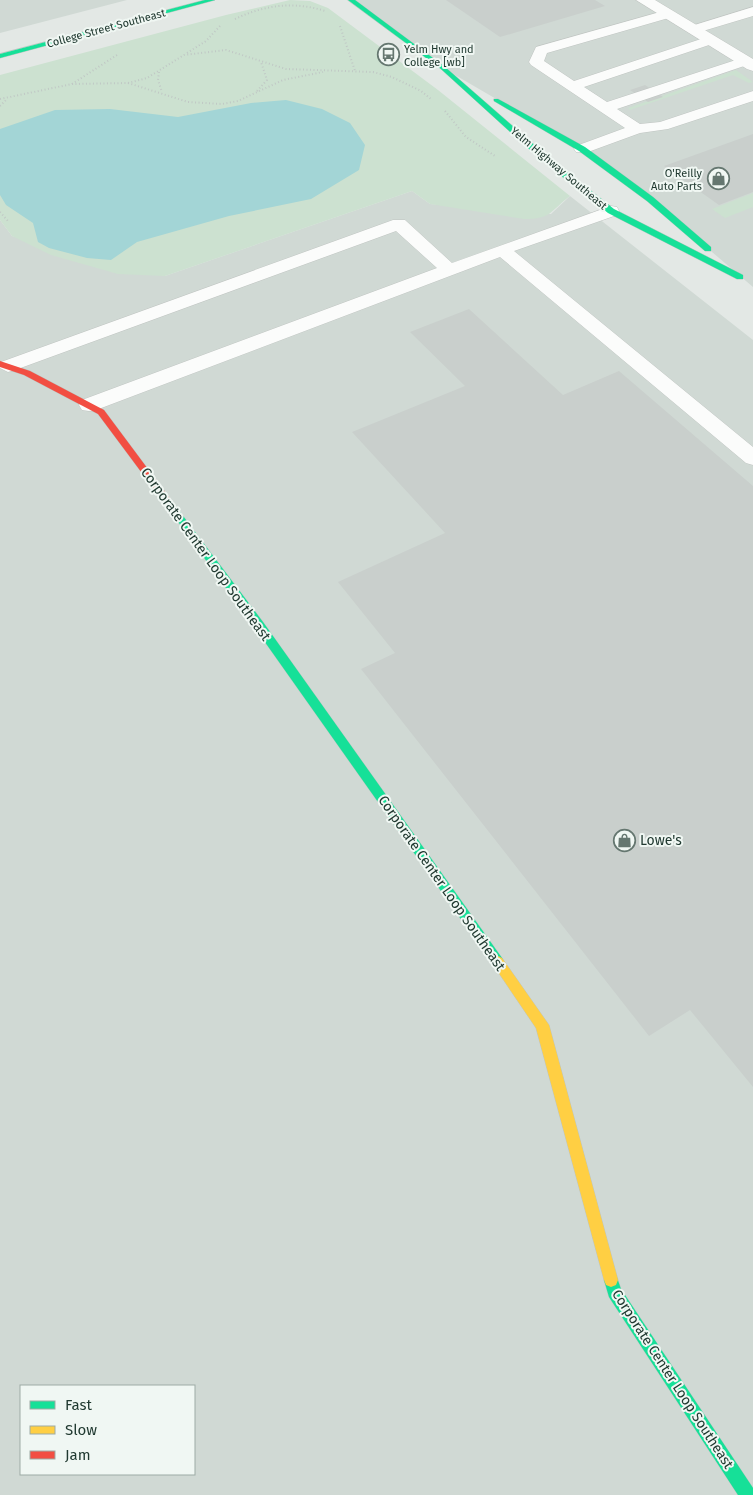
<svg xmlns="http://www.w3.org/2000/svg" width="753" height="1495" font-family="'Fira Sans',sans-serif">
<rect width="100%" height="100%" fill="#e3e8e5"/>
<!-- built -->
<g fill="#d0d9d4" fill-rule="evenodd">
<path d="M0 0H127L0 33Z"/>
<path d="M351 0H753V287L650 199 582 149 443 68Z"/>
<path d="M412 191 430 204 551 214 570 196 753 340V1495H0V220L12 236 165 276ZM21 1386H194V1474H21Z"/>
</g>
<!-- green -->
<g fill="#cce1d0">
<path d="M290 0 310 1 328 8 438 90 570 196C550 211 552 219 524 219L430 204 412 191 165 276 118 274 51 255 12 236 0 220V75L226 15Z"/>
<path d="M736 70 753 82 749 83 733 75 630 110 628 108Z"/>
<path d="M753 193V207L725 218 712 209Z"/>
</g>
<!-- water -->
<path fill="#a3d5d6" d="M286 100 322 109 350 123 365 145 359 170 311 199 229 216 137 242 111 260 87 258 49 248 38 242 33 223 6 205 0 195V129L55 110 110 109 178 117 251 103Z"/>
<!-- building -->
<g fill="#c9cfcc">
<path d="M446 0H595L605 6 500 37Z"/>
<path d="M645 85 663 97 648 102 630 90Z"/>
<path d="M753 134V192L719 205 664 166Z"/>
<path d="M469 309 563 395 619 371 753 486V1087L690 1010 649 1036 361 669 395 653 338 582 445 533 352 432 465 386 410 332Z"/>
</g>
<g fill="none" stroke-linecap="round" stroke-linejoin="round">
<defs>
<g id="lane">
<path d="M753 7V16L693 34 686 30 688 27Z"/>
<path d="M667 10 672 11 674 14 672 17 547 53 544 61 574 81 710 36 715 37 717 40 715 43 584 87 607 102 745 57 750 58 752 61 750 64 617 109 640 124 660 122 753 91V101L668 129 640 133 588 152H576L574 149 576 146 625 128 531 65 529 62 536 47Z"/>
<path d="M611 206 617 207 619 211 617 215 514 251 753 447V465L746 463 500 257 96 410 89 411 82 410 79 405 82 400 437 268 396 231 15 370 8 372 0 368 1 362 393 220H405L452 263Z"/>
</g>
<path id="street" d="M636 0H655L753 59V71L747 69Z"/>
<g id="fast">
<path d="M205 0H215L0 58V54Z"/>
<path d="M348 0H355L445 67 546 155 614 209 743 275V279H737L608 213 540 159 441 69Z"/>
<path d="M494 99H498L585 147 653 197 711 247V251H705L647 201 579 151 494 101Z"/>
<path d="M174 507 177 508 263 622 502 958 504 962 502 966 498 968 494 966 255 628 171 512 169 510 171 508Z"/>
<path d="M611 1273 616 1275 621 1289 753 1488V1495H738L609 1297 604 1280 606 1275Z"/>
</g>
<path id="slow" d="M498 956 502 958 549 1025 618 1280 616 1285 611 1287 606 1285 604 1280 536 1028 494 966 492 962 494 958Z"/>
<path id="jam" d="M0 361 30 371 104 410 177 508 179 510 177 512H171L98 414 24 375 0 367Z"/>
</defs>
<!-- lane casing -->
<use href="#lane" stroke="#c0c5c2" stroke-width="1"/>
<!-- street casing -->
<use href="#street" stroke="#c0c5c2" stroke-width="1"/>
<!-- fast casing -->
<use href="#fast" stroke="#bec6c2" stroke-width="1"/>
<!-- slow casing -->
<use href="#slow" stroke="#bec6c2" stroke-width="1"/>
<!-- jam casing -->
<use href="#jam" stroke="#bec6c2" stroke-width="1"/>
<!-- path -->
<g stroke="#c0c8c5" stroke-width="2" stroke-dasharray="1 2.5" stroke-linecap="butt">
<path d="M235 19C264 5 294 1 325 11"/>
<path d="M340 26 355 71"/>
<path d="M187 53 206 41 220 26"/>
<path d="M159 72 158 80 162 92"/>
<path d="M128 83 188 102 222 104 238 101 283 80 323 72"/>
<path d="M72 84 117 55"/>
<path d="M257 91 267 80 261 62"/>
<path d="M0 99 72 84 128 83 147 78 184 55 226 50 286 69 373 72 392 77 421 91 431 99"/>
<path d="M0 106 7 99"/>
<path d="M445 111 466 137 495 156"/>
<path d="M0 212 8 221"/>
</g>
<!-- lane -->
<use href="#lane" fill="#fbfcfb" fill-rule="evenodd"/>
<!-- street -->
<use href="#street" fill="#fbfcfb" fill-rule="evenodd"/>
<!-- fast -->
<use href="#fast" fill="#16e098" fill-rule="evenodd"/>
<!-- slow -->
<use href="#slow" fill="#ffcf43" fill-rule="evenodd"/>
<!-- jam -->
<use href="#jam" fill="#f24e42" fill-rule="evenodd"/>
</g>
<!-- icons -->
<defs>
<symbol id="bus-ring" viewBox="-11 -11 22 22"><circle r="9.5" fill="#f0f7f3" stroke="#657770" stroke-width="1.5"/><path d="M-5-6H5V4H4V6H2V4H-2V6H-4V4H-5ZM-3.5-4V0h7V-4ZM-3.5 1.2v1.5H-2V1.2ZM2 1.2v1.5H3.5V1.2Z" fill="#657770"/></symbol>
<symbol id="shop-ring" viewBox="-11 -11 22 22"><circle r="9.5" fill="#f0f7f3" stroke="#657770" stroke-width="1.5"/><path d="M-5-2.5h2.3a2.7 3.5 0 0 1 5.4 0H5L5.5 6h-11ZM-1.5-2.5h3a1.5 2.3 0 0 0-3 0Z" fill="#657770"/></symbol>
</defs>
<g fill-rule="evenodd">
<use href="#bus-ring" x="376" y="42" width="25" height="25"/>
<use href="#shop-ring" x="706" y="166" width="25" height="25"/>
<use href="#shop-ring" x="612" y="828" width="25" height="25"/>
</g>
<g text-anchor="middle" stroke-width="4" stroke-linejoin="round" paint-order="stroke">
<!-- far-street labels -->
<g font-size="11" fill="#213a31" stroke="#f0f7f3">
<text transform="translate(106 28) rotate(-15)" y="4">College Street Southeast</text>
<text transform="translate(559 168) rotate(40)" y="4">Yelm Highway Southeast</text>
</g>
<!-- far-poi labels -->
<g font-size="11" fill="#213a31" stroke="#f0f7f3" text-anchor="start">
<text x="404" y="53">Yelm Hwy and<tspan x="404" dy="13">College [wb]</tspan></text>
<text x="702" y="177" text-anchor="end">O'Reilly<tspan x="702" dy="13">Auto Parts</tspan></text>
</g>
<!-- street labels -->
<g font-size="14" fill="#213a31" stroke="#f0f7f3">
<text transform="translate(206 554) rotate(54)" y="5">Corporate Center Loop Southeast</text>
<text transform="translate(442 883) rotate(55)" y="5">Corporate Center Loop Southeast</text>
<text transform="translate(673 1379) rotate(57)" y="5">Corporate Center Loop Southeast</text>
</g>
<!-- poi labels -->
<g font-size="14" fill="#213a31" stroke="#f0f7f3" text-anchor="start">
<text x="640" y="845">Lowe's</text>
</g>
</g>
<!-- legend -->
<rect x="20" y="1385" width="175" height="90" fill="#f0f7f3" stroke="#9daba5"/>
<rect x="30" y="1401" width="25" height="8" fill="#16e098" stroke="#9daba5"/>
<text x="65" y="1410" font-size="15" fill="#213a31">Fast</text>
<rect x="30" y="1426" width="25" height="8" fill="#ffcf43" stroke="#9daba5"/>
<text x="65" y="1435" font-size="15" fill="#213a31">Slow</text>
<rect x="30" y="1451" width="25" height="8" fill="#f24e42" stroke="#9daba5"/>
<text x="65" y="1460" font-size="15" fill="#213a31">Jam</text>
</svg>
